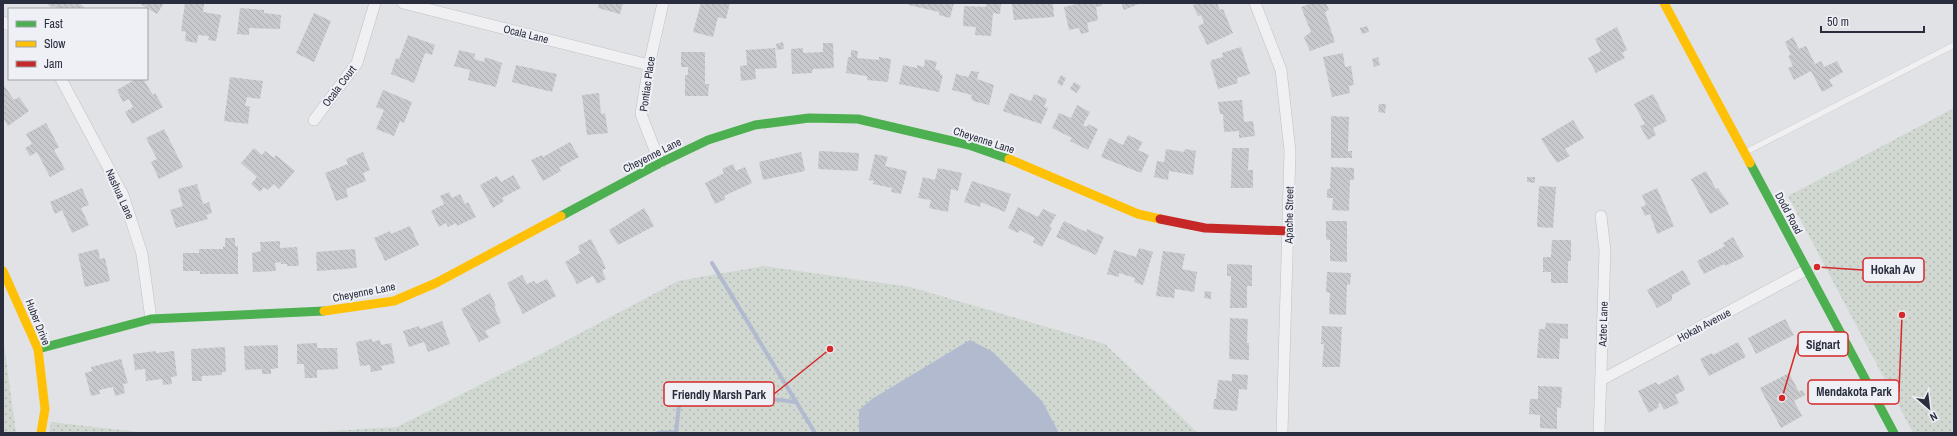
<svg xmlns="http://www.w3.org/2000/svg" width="1957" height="436" font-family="'Archivo Narrow',sans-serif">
<defs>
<pattern id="park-dots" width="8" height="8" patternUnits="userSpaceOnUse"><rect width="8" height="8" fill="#d0d8d1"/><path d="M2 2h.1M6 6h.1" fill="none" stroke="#b3bab4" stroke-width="1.8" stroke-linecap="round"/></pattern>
<pattern id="building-back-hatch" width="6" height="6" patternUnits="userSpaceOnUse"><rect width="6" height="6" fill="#c7c9cc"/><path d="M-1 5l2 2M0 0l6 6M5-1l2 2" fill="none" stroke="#abadb0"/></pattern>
</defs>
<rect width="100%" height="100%" fill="#e1e2e5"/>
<!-- park -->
<g fill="url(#park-dots)">
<path d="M1954 108V433H1913L1788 196Z"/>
<path d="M764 266 910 287 1105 344 1198 433H301L397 427 543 353 678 281Z"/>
<path d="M3 337 16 433H3Z"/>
<path d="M51 422 147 433H49Z"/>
</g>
<!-- water -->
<path fill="#b1bacf" d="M970 340 993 352 1042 401 1059 433H859V410L872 399Z"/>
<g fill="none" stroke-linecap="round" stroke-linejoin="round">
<!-- stream -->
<g stroke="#b1bacf" stroke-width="4">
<path d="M712 263 815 433"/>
<path d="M658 433 676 432 681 387 795 402"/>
</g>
</g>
<!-- building -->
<g fill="url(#building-back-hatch)">
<path d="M46 3H79L84 7 82 9H58L54 6 52 8Z"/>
<path d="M139 3H164L157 14Z"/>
<path d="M185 3 204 4 203 12 221 15 216 41 208 40 209 36 198 35 197 43 185 41 186 32 181 31Z"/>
<path d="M599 3H623L620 14 598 8Z"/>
<path d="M701 3H730L726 19 718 17 713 37 693 32Z"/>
<path d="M909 3H954L950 18 939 15V12L909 5Z"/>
<path d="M986 3H1001L1000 14 993 13 991 36 975 35 976 27 963 26 964 6 986 7Z"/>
<path d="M1053 3 1054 17 1014 20 1012 4Z"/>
<path d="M1081 3H1102V6L1096 7 1098 20 1087 23 1089 32 1081 34 1079 28 1069 30 1064 7Z"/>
<path d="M1121 3H1141L1124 10Z"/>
<path d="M1198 3H1217L1220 10 1223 9 1233 33 1207 45 1198 26 1204 23 1201 15 1198 16 1193 5Z"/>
<path d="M1312 3H1326L1329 10 1325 12 1335 42 1310 51 1304 37 1311 32 1301 7Z"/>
<path d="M240 8 264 10V13L281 15 280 29 249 28V35L237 34Z"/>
<path d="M314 13 331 21 314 62 296 53Z"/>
<path d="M1367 26 1369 32 1362 34 1360 28Z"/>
<path d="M1617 27 1627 50 1622 53 1625 58 1596 73 1588 58 1601 51 1595 39Z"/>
<path d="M408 35 435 45 432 55 425 53 414 83 391 74 396 58 399 59Z"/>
<path d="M1793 37 1799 49 1806 46 1815 64 1821 61 1824 67 1837 61 1843 72 1829 80 1833 86 1822 92 1811 71 1794 80 1788 68 1793 66 1788 56 1791 55 1785 42Z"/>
<path d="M783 42 784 49 777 50 776 44Z"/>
<path d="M823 43H833L834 68 813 69 812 73 792 74 791 49 803 48V53L823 52Z"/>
<path d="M1241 47 1250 74 1237 78 1238 83 1218 89 1210 62H1212L1211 60 1223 57 1222 53Z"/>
<path d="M775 48 777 68 755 69 756 79 741 81 740 66 747 65 746 50Z"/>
<path d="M459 50 475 54 474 59 484 62 485 57 502 63 496 87 468 80 470 70 454 66Z"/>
<path d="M851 50 858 51 857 58 879 60V57L891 59 888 82 867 80V76L846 73 848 57H851Z"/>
<path d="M681 52H705V84H709L708 96H685V75H688V67H681Z"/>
<path d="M1343 53 1345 67 1351 66 1354 85 1349 86 1350 93 1332 97 1323 57Z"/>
<path d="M1378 57 1380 65 1374 67 1372 59Z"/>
<path d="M925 59 937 62 935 69 940 71V74L943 75 939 92 899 84 903 65 917 68V65L924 67Z"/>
<path d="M516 65 557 74 552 92 512 82Z"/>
<path d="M971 71 979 72 977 79 994 85 989 105 973 101 971 98 972 95 952 90 956 74 968 77Z"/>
<path d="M1061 75 1066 78 1062 86 1057 83Z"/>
<path d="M230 77 263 81 260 99 247 97 245 106H250L248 124 224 121Z"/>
<path d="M136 79H143L153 95 155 93 163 107 132 124 125 112 133 107 129 99 123 102 117 90Z"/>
<path d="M1074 82 1081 86 1077 93 1070 89Z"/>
<path d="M3 84 14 100 19 97 29 111 8 126 3 118Z"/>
<path d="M383 90 412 102 404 123 400 121 394 136 376 129 384 110 376 107Z"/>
<path d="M599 93 601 114 605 113 608 133 587 135 582 95Z"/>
<path d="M1010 93 1031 101 1034 94 1047 99 1044 107 1048 108 1041 124 1003 111Z"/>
<path d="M1653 94 1667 121 1653 128 1656 135 1648 140 1640 126 1645 124 1634 104Z"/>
<path d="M1242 100 1244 122 1253 121 1255 136 1239 138V131L1224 132 1223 114H1220L1218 102Z"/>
<path d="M1379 104H1386L1385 113 1378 112Z"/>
<path d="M1077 105 1090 112 1083 125 1087 127 1088 124 1098 129 1088 150 1070 141 1072 138 1052 128 1059 113 1071 118Z"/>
<path d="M1331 116 1349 117 1348 151H1352V158H1331Z"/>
<path d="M1573 120 1584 138 1565 149 1570 156 1557 163 1541 139Z"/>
<path d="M46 123 59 147 54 150 65 169 50 177 37 152 30 156 25 148 32 144 26 134Z"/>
<path d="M164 129 183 167 159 179 151 162 157 159 146 138Z"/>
<path d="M1128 135 1143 142 1138 150 1149 155 1141 173 1101 157 1109 138 1123 145Z"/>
<path d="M570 142 579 157 559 168 561 171 543 181 531 160 542 155 543 157Z"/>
<path d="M254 148 262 155 265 151 274 158 276 155 295 171 279 189 274 184 268 190 264 187 260 192 251 184 257 177 241 163Z"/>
<path d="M1232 148H1249L1248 170H1253V188H1231Z"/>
<path d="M1166 149 1184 152 1185 149 1196 151 1193 175 1169 171 1168 180 1154 177 1157 161 1164 162Z"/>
<path d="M819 151 859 153 858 171 818 169Z"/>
<path d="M363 152 370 170 363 173 366 181 346 189 348 197 336 201 325 173 348 164 346 159Z"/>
<path d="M801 152 805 171 763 180 759 162Z"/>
<path d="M875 154 888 157 885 166 907 171 901 194 891 192 892 188 873 184 874 181 869 180Z"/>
<path d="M733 164 736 171 745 167 752 183 724 196 726 199 715 204 705 183 724 173 722 169Z"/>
<path d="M1331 167 1354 168V180H1350L1349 211 1332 210 1333 198H1327V189H1330Z"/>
<path d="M938 168 962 173 958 191 951 189 948 212 929 208 931 200 918 198 923 177 935 180Z"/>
<path d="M1706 171 1716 189 1718 188 1729 204 1710 214 1691 179Z"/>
<path d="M513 175 521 188 502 198 504 201 493 208 480 185 497 176 501 182Z"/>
<path d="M1527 177H1535V183L1527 182Z"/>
<path d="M972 181 1011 194 1005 212 981 202 980 207 964 202Z"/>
<path d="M197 184 203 204 209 202 212 213 206 215 208 219 176 228 170 210 183 206 178 189Z"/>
<path d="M1539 186 1556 187 1553 228 1537 227Z"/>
<path d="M82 188 89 205 81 208 89 225 72 233 62 210 55 214 50 202Z"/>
<path d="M1657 188 1674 226 1657 234 1650 214 1645 216 1641 207 1646 205 1642 195Z"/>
<path d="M449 192 452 198 460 194 465 204 468 202 476 217 457 226 456 223 448 227 446 223 439 227 431 211 444 204 440 196Z"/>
<path d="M1018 207 1038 217 1043 209 1056 215 1049 227 1052 228 1042 247 1033 242 1035 238 1020 230 1018 233 1008 228Z"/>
<path d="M644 208 654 226 618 245 609 230Z"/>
<path d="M1064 221 1086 232 1087 229 1104 237 1096 255 1056 237Z"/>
<path d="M1326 221H1347V262L1330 261V240H1327L1326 237Z"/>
<path d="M410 226 419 245 385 261 374 238 390 231 391 234Z"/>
<path d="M1733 237 1744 257 1725 266 1724 264 1704 274 1697 261 1725 246 1723 243Z"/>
<path d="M225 238H235V246H238V274H200V271H183V253H199V249H223V246L225 247Z"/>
<path d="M591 239 606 268 602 271 606 279 597 284 593 276 577 284 565 262 580 253 581 255 578 246Z"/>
<path d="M1552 240H1571V261H1568V283H1551V272H1543V257H1551Z"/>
<path d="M280 241V248L297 247 299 266H287V264H281V262L275 263 276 271 253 272 252 253 261 251 260 242Z"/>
<path d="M1139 248 1153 252 1143 285 1134 282 1135 278 1119 273V277L1107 274 1114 250 1136 257Z"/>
<path d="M98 249 100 259 105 258 110 281 85 287 78 254Z"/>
<path d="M355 249 357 268 317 271 316 252Z"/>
<path d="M1163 251 1185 254 1182 269 1197 272 1194 292 1175 289 1174 298 1156 296Z"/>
<path d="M1227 264 1252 265V286H1247V308H1230L1231 276H1227Z"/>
<path d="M1683 270 1691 284 1672 295V300L1657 308 1647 290Z"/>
<path d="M1327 272 1351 273 1350 285 1347 284 1346 315 1329 314 1330 293 1326 292Z"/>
<path d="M522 275 527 284 534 281 536 284 547 279 556 296 523 314 507 283Z"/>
<path d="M1205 291 1211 292V299L1204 298Z"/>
<path d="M490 293 496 306H494L501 323 485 331 489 337 479 342 461 309Z"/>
<path d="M1230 318 1248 319 1247 343H1249V360L1229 359Z"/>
<path d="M1785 319 1794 335 1756 354 1748 338Z"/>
<path d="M442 321 450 344 428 352 424 342 409 347 403 331 419 326 420 329Z"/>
<path d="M1546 323 1568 324V339L1560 338 1559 359 1537 358 1539 329H1545Z"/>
<path d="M1322 326 1342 327 1340 367H1322L1324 344H1321Z"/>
<path d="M372 339V342L380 340 381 345 391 343 395 363 381 366 382 370 371 372 370 365 360 366 356 342Z"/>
<path d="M1738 342 1746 357 1709 376 1700 359 1712 353 1713 355Z"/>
<path d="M317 343V348H337L338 369 317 370V378H305L304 364H297V344Z"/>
<path d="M278 345V368L271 369V374H262V369L245 370 244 346Z"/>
<path d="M225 347 226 372H222V375L202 376V381H192L191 349Z"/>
<path d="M156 351V353L174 351 177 376 171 377 172 384 163 385 162 379 146 381 145 369 135 370 133 354Z"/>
<path d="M121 359 128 383 123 384 125 393 115 396 113 387 99 390 100 394 91 396 85 373 92 371 91 367Z"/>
<path d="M1789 373 1799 392 1802 390 1805 395 1794 401 1802 416 1781 428 1760 388Z"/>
<path d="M1232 374 1248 375 1247 390 1239 389 1237 411 1213 409 1214 399H1216L1218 380 1232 381Z"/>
<path d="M1678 375 1685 390 1675 395 1679 403 1664 410 1660 403 1658 404 1659 407 1649 413 1638 391 1656 382 1658 385Z"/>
<path d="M1538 386 1562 387 1561 408 1557 407V429L1540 428V415L1529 414 1530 399H1538Z"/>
</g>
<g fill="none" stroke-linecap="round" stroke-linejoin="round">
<defs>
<path id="lane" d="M1746 152 1954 45"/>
<g id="street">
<path d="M403 3 649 65"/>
<path d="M1255 3 1281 70 1290 151 1282 433"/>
<path d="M3 22 9 25"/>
<path d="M61 79 123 195 142 254 151 319"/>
<path d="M314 120 357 63 375 3"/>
<path d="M660 163 641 114 649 65 663 3"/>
<path d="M1601 380 1806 270"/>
<path d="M1599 433 1605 251 1601 216"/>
</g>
</defs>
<!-- lane casing -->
<use href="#lane" stroke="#bfc0c3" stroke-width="6"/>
<!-- street casing -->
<use href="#street" stroke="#bfc0c3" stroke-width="12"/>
<!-- lane -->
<use href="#lane" stroke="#f0f0f2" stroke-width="5.5"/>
<!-- street -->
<use href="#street" stroke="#f0f0f2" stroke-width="11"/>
<!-- fast -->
<g stroke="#4caf50" stroke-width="9">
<path d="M1750 163 1894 433"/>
<path d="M561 216 660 163 708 140 755 125 809 118 858 119 969 145 1009 159"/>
<path d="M38 349 151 319 324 311"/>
</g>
<!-- slow -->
<g stroke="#ffc107" stroke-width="9">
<path d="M1664 3 1750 163"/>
<path d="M1009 159 1138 214 1160 219"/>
<path d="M3 271 38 349 45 409 41 433"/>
<path d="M324 311 394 301 436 283 561 216"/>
</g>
<!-- jam -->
<path stroke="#c62828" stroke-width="9" d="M1160 219 1205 228 1289 231"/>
</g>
<g text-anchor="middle" stroke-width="4" stroke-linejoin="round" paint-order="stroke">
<!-- street labels -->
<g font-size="11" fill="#292d3d" stroke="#eef0f5">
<text transform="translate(526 34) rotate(14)" y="4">Ocala Lane</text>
<text transform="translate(647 84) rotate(-82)" y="4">Pontiac Place</text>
<text transform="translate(339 86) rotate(-53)" y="4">Ocala Court</text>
<text transform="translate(984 140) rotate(18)" y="4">Cheyenne Lane</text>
<text transform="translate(652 155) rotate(-27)" y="4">Cheyenne Lane</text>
<text transform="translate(120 194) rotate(66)" y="4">Nashua Lane</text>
<text transform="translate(1789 213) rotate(62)" y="4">Dodd Road</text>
<text transform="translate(1289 215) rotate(-89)" y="4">Apache Street</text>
<text transform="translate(364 292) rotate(-11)" y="4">Cheyenne Lane</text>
<text transform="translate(38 322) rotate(68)" y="4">Huber Drive</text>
<text transform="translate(1603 324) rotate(-88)" y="4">Aztec Lane</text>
<text transform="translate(1704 325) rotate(-28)" y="4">Hokah Avenue</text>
</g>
</g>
<!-- callouts -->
<path fill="none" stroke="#d62828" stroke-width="1.5" d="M1817 267L1863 270M1782 398L1798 344M1902 315L1899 392M830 349L774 394"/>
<g fill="#d62828" stroke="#eef0f5" stroke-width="1.5">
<circle cx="1817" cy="267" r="4"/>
<circle cx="1782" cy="398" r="4"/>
<circle cx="1902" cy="315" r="4"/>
<circle cx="830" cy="349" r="4"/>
</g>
<g fill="#eef0f5" stroke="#d62828" stroke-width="1.5">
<rect x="1863" y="258" width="61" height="24" rx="4"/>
<rect x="1798" y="332" width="50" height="24" rx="4"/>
<rect x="1808" y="380" width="91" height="24" rx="4"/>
<rect x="664" y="382" width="110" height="24" rx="4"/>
</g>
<g font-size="12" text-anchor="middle" font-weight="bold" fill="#292d3d">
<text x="1893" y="274">Hokah Av</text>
<text x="1823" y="349">Signart</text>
<text x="1854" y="396">Mendakota Park</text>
<text x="719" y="399">Friendly Marsh Park</text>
</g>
<!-- border -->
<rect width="1957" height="436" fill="none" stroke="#292d3d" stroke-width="8"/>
<!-- legend -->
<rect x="8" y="8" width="140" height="72" fill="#eef0f5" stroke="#9fa2ab"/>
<rect x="16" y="21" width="20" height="6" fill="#4caf50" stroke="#9fa2ab"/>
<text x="44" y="28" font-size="12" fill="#292d3d">Fast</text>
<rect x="16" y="41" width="20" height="6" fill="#ffc107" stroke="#9fa2ab"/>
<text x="44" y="48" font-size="12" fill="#292d3d">Slow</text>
<rect x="16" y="61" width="20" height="6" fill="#c62828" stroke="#9fa2ab"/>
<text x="44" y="68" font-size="12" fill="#292d3d">Jam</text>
<!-- north arrow -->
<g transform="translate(1929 408) rotate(152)" stroke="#eef0f5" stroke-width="3" paint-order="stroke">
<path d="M0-3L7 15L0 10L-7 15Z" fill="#292d3d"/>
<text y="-6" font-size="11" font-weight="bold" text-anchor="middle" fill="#292d3d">N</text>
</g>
<!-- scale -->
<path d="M1821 26v6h103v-6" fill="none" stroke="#292d3d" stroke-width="2"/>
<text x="1827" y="26" font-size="12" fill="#292d3d" stroke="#eef0f5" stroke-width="3" paint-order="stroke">50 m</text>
</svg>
